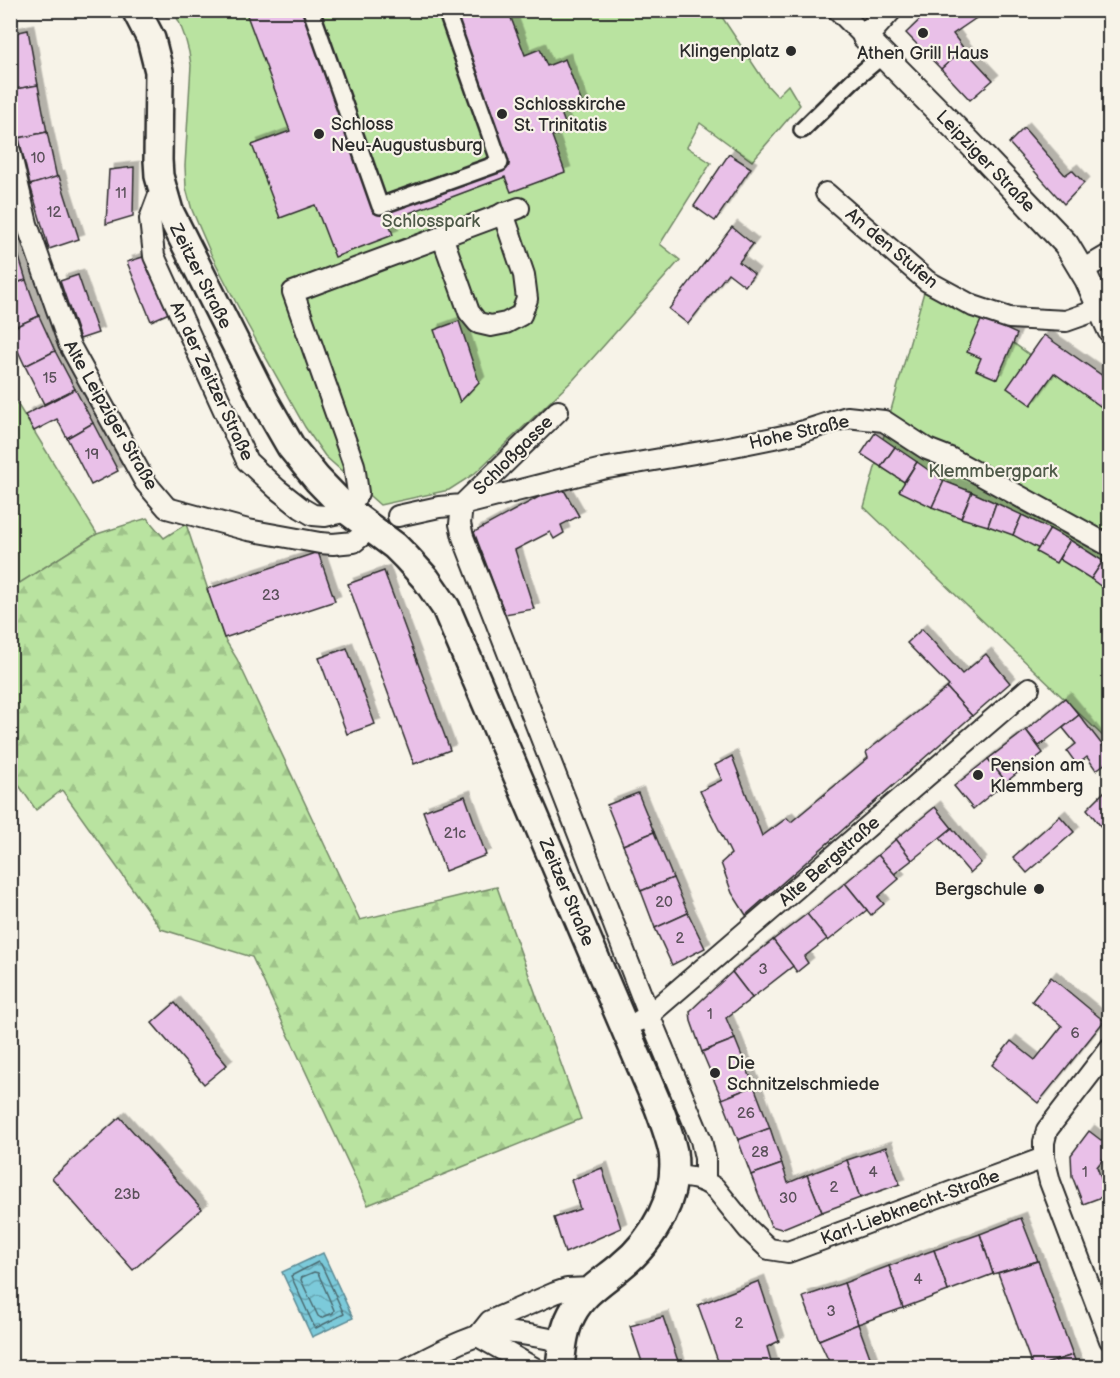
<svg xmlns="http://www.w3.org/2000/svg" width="1120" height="1378" font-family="'Balsamiq Sans',sans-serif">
<defs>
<pattern id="forest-firs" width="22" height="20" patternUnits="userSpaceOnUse" patternTransform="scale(1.5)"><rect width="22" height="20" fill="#b9e3a0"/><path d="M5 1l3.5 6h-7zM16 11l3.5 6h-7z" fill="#9fc38a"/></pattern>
<pattern id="water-waves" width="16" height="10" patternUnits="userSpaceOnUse" patternTransform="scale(1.5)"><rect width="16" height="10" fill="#7ccada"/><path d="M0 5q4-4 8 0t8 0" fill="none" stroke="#66a4b1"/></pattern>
<filter id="shadow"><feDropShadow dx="5.5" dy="-5.5" stdDeviation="0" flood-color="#0004"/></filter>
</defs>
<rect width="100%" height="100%" fill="#f7f3e8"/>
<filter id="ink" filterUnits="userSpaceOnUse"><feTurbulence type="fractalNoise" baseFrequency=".0167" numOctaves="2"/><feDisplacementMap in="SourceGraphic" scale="12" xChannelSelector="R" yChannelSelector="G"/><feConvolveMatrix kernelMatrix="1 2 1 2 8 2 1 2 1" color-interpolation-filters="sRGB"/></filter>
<g filter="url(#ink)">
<!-- green -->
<g fill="#b9e3a0" stroke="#728766" stroke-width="1.5">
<path d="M174 11H718L767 85 777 96 788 85 800 105 752 161 700 123 687 147 711 163 660 244 680 260 574 379 474 474 449 490 380 505 325 456 305 427 247 324 211 254 192 210 186 188 185 166 191 65C189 45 183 29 174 11Z"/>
<path d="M927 281 1109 412V742L864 507Z"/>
<path d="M10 392 97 534 11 589H10Z"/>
</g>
<!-- forest -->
<path fill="url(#forest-firs)" stroke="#728766" stroke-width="1.5" d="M147 518 164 538 186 524 224 638 237 659 360 920 497 887 581 1119 368 1205 252 957 161 929 62 790 36 810 11 774 10 589 97 534Z"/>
<!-- water -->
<path fill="url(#water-waves)" stroke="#5c8a94" stroke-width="1.5" d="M323 1253 353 1318 312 1337 282 1272Z"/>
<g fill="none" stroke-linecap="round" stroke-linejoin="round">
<!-- shore -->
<g stroke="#4b6b71" stroke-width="1.5">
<path d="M318 1262 321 1264 344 1314 316 1328 314 1326 291 1276Z"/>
<path d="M314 1272 318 1273 334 1310 333 1313 321 1318 318 1316 301 1280 302 1277Z"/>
</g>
</g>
<!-- building -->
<g fill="#e9c0e8" stroke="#2b2b2b" stroke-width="1.5" filter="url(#shadow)">
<path d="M245 10H311L380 206 500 163 446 10H508L525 55 540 49 547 66 565 59 583 106 561 113 568 131 552 136 565 172 511 192 505 177 388 221 393 235 335 257 315 205 280 218 252 145 290 131Z"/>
<path d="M988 10 953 34 964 49 941 69 906 33 930 10Z"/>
<path d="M28 30 38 85 10 90V34Z"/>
<path d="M964 49 993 80 970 100 941 69Z"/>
<path d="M38 85 47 132 19 138 10 90Z"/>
<path d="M1024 128 1065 175 1072 170 1084 183 1064 204 1009 143Z"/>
<path d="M47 132 57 178 30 185 19 138Z"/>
<path d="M729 154 751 168 715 221 694 206Z"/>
<path d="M134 167 133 216 106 224 109 170Z"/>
<path d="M59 176 79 239 49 249 30 185Z"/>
<path d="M732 227 753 244 739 262 754 274 745 286 728 273 688 324 669 309Z"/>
<path d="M13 237 26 280 10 285V238Z"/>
<path d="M146 256 169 313 151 321 127 262Z"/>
<path d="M78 275 98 333 80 339 60 281Z"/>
<path d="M26 280 39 316 10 329V285Z"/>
<path d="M39 316 55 351 25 366 10 334V329Z"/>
<path d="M982 318 1017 334 997 379 976 370 981 358 967 352Z"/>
<path d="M459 321 479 382 460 402 434 330Z"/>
<path d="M1044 335 1110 381V413L1054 373 1031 405 1007 388Z"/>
<path d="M55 351 75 389 44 404 25 366Z"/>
<path d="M75 389 93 423 67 438 57 419 34 431 25 415Z"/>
<path d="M93 423 118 471 91 485 67 438Z"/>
<path d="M875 433 895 447 881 467 861 454Z"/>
<path d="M895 447 917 462 904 482 881 467Z"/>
<path d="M917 462 944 481 932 507 899 491Z"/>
<path d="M944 481 972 492 961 518 932 507Z"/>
<path d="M561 485 579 516 561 525 564 533 554 539 550 532 515 550 534 609 505 614 474 532Z"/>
<path d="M972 492 996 503 988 526 961 518Z"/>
<path d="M996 503 1022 515 1013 535 988 526Z"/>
<path d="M1022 515 1050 529 1039 549 1013 535Z"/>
<path d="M1050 529 1070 540 1056 563 1036 552Z"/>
<path d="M1070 540 1103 561 1091 579 1059 559Z"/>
<path d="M318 552 335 601 224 638 207 589Z"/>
<path d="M1103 561 1110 565V593L1091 579Z"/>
<path d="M384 571 450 750 414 764 348 584Z"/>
<path d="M922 629 962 674 986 654 1010 683 972 716 947 688 949 686 907 643Z"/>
<path d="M347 648 375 724 347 734 319 658Z"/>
<path d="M947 688 972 716 746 915 732 893 721 863 731 854 700 791 722 780 715 765 732 756 762 836 787 818 791 822 868 758 866 752Z"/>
<path d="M1065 698 1079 715 1039 746 1026 730Z"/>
<path d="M1079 715 1110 755V760L1096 770 1087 757 1077 765 1067 751 1076 744 1063 728Z"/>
<path d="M1026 730 1043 753 1006 782 988 759Z"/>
<path d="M988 759 1006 782 973 809 954 786Z"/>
<path d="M1110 786V838L1087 809Z"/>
<path d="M638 793 654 832 623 845 607 805Z"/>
<path d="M465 796 486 855 445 871 423 811Z"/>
<path d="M935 807 952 828 912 860 896 839Z"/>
<path d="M1060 816 1074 832 1027 873 1013 857Z"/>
<path d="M952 828 981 863 970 873 940 838Z"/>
<path d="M654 832 673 878 641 891 623 845Z"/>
<path d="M896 839 912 860 894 874 878 855Z"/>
<path d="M878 855 899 879 878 897 884 904 871 915 845 883Z"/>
<path d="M673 878 688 913 655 928 641 891Z"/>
<path d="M845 883 867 910 828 941 807 914Z"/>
<path d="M688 913 705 948 672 965 655 928Z"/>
<path d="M807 914 827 939 804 957 808 963 797 972 773 940Z"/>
<path d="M773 940 793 966 752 998 732 972Z"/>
<path d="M732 972 752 998 726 1018 735 1039 702 1052 691 1021 690 1011Z"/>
<path d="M1051 977 1104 1021 1038 1103 992 1065 1011 1041 1035 1060 1062 1026 1032 1001Z"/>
<path d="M175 1003 227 1065 204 1084 152 1023Z"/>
<path d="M735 1039 754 1086 722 1099 702 1052Z"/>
<path d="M754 1086 770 1128 738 1140 722 1099Z"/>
<path d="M120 1117 202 1209 133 1270 52 1178Z"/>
<path d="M770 1128 782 1164 751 1175 738 1140Z"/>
<path d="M1089 1131 1110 1147V1150L1097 1167 1107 1195 1083 1204 1072 1176 1071 1155Z"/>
<path d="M886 1147 900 1184 860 1198 847 1160Z"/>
<path d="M847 1160 860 1198 822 1212 807 1175Z"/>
<path d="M782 1164 788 1183 807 1175 822 1212 781 1229 771 1226 751 1175Z"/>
<path d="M602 1168 621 1228 565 1253 554 1218 580 1209 571 1180Z"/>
<path d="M1021 1218 1038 1261 993 1274 980 1234Z"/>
<path d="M980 1234 993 1274 948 1291 934 1250Z"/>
<path d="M934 1250 948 1291 903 1308 889 1266Z"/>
<path d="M1038 1261 1073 1355 1033 1368 998 1273Z"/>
<path d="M889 1266 903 1308 858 1324 844 1283Z"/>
<path d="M759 1281 779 1341 767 1347 773 1368H732L730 1362 719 1364 698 1305Z"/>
<path d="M844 1283 858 1324 819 1340 803 1297Z"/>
<path d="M663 1317 680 1367 644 1368 630 1326Z"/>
<path d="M858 1324 874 1368H832L819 1340Z"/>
<path d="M1073 1355 1078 1368H1034Z"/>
</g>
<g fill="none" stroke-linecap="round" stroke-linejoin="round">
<defs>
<g id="pedestrian">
<path d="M311 10 380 206 500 163 446 10"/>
<path d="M802 130 852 81 883 55"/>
</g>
<g id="minor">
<path d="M838 10 865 37"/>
<path d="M10 151 27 224 69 344 145 482 167 508 248 530 320 543 333 544 354 542 370 529"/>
<path d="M162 187 150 219 154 256 247 461 277 489 301 508 313 515 325 516 348 511 358 493 354 465 293 292 519 208"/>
<path d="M826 193 927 281 973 306 1009 318 1066 321 1100 309"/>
<path d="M442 236 469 312 478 323 491 326 506 323 521 315 527 299 524 275 503 213"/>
<path d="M1083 270 1110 254"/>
<path d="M398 516 439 507 462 505 558 411"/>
<path d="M639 1021 649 1015 1029 688"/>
<path d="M1044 1158 1050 1182 1110 1340"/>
<path d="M673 1176C690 1177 701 1178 715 1188L748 1229 769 1249 788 1252 1044 1158V1142L1047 1130 1110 1048"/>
<path d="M705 1181V1158L701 1140 649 1015 463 537 460 524 462 505 602 469 724 448 798 433 847 417 884 421 927 449 950 458 1110 546"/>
<path d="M478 1336 490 1321 555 1293 567 1289 592 1288"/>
<path d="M478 1336 534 1368"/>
<path d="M408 1368C431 1357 474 1332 498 1332 520 1332 542 1338 563 1341"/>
</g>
<path id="tertiary" d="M889 10 865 37 969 142 1066 244 1087 279 1110 330"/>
<path id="secondary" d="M136 10 151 39 159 71 158 160 159 176 169 211 265 402 291 447 317 479 348 511 395 546 406 557 426 579 446 608 659 1108C664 1122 670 1137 673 1152 679 1196 654 1240 620 1267 602 1282 583 1293 572 1314 563 1331 562 1349 560 1368"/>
</defs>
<!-- pedestrian casing -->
<use href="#pedestrian" stroke="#2b2b2b" stroke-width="20"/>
<!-- minor casing -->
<use href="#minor" stroke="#2b2b2b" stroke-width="24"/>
<!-- tertiary casing -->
<use href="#tertiary" stroke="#2b2b2b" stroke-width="28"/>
<!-- secondary casing -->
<use href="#secondary" stroke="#2b2b2b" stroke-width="32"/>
<!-- pedestrian -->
<use href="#pedestrian" stroke="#f7f3e8" stroke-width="15"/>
<!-- minor -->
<use href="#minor" stroke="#f7f3e8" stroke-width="20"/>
<!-- tertiary -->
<use href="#tertiary" stroke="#f7f3e8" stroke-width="24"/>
<!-- secondary -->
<use href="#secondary" stroke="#f7f3e8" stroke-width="27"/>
</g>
</g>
<!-- markers -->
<g fill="#2b2b2b" stroke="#f7f3e8" stroke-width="2">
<circle cx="923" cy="33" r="6"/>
<circle cx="791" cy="51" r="6"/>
<circle cx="502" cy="114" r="6"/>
<circle cx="319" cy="134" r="6"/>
<circle cx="978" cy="775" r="6"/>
<circle cx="1039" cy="889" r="6"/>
<circle cx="715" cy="1073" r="6"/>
</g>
<g text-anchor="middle" stroke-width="4.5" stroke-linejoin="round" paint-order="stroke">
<!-- number labels -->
<g font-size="15" fill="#5a505a">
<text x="38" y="163">10</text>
<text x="121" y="198">11</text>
<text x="54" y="217">12</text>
<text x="50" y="383">15</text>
<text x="92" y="459">19</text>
<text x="271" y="600">23</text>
<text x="455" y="838">21c</text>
<text x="664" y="907">20</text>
<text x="680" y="943">2</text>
<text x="763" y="974">3</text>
<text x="710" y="1019">1</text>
<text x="1075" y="1038">6</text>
<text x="746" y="1118">26</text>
<text x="760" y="1157">28</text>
<text x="873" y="1177">4</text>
<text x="1085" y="1177">1</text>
<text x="834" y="1192">2</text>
<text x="127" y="1199">23b</text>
<text x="788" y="1203">30</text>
<text x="918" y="1284">4</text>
<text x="831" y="1316">3</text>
<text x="739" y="1328">2</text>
</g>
<!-- poi labels -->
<g font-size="18" fill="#2b2b2b" stroke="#f7f3e8" text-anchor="start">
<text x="779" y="57" text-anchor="end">Klingenplatz</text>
<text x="923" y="59" text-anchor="middle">Athen Grill Haus</text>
<text x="514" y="110">Schlosskirche<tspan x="514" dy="21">St. Trinitatis</tspan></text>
<text x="331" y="130">Schloss<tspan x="331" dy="21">Neu-Augustusburg</tspan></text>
<text x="990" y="771">Pension am<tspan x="990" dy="21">Klemmberg</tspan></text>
<text x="1027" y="895" text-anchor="end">Bergschule</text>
<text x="727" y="1069">Die<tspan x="727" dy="21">Schnitzelschmiede</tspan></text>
</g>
<!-- street labels -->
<g font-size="18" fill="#2b2b2b" stroke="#f7f3e8">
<text transform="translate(986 161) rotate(46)" y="6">Leipziger Straße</text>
<text transform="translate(892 248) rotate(40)" y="6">An den Stufen</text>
<text transform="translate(201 276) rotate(63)" y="6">Zeitzer Straße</text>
<text transform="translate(212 381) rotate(65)" y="6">An der Zeitzer Straße</text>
<text transform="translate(111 415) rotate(60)" y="6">Alte Leipziger Straße</text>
<text transform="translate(799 432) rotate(-13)" y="6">Hohe Straße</text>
<text transform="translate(513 455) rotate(-45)" y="6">Schloßgasse</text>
<text transform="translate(829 861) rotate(-41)" y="6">Alte Bergstraße</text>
<text transform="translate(567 892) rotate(67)" y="6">Zeitzer Straße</text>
<text transform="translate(910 1207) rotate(-20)" y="6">Karl-Liebknecht-Straße</text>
</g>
<!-- park labels -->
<g font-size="18" fill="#4e5948" stroke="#f7f3e8">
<text x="431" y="227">Schlosspark</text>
<text x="993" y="477">Klemmbergpark</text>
</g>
</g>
<!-- margin -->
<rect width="1120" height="1378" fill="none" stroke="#f7f3e8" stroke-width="36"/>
<rect x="18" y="18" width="1084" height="1342" fill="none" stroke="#2b2b2b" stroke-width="2" filter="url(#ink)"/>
</svg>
